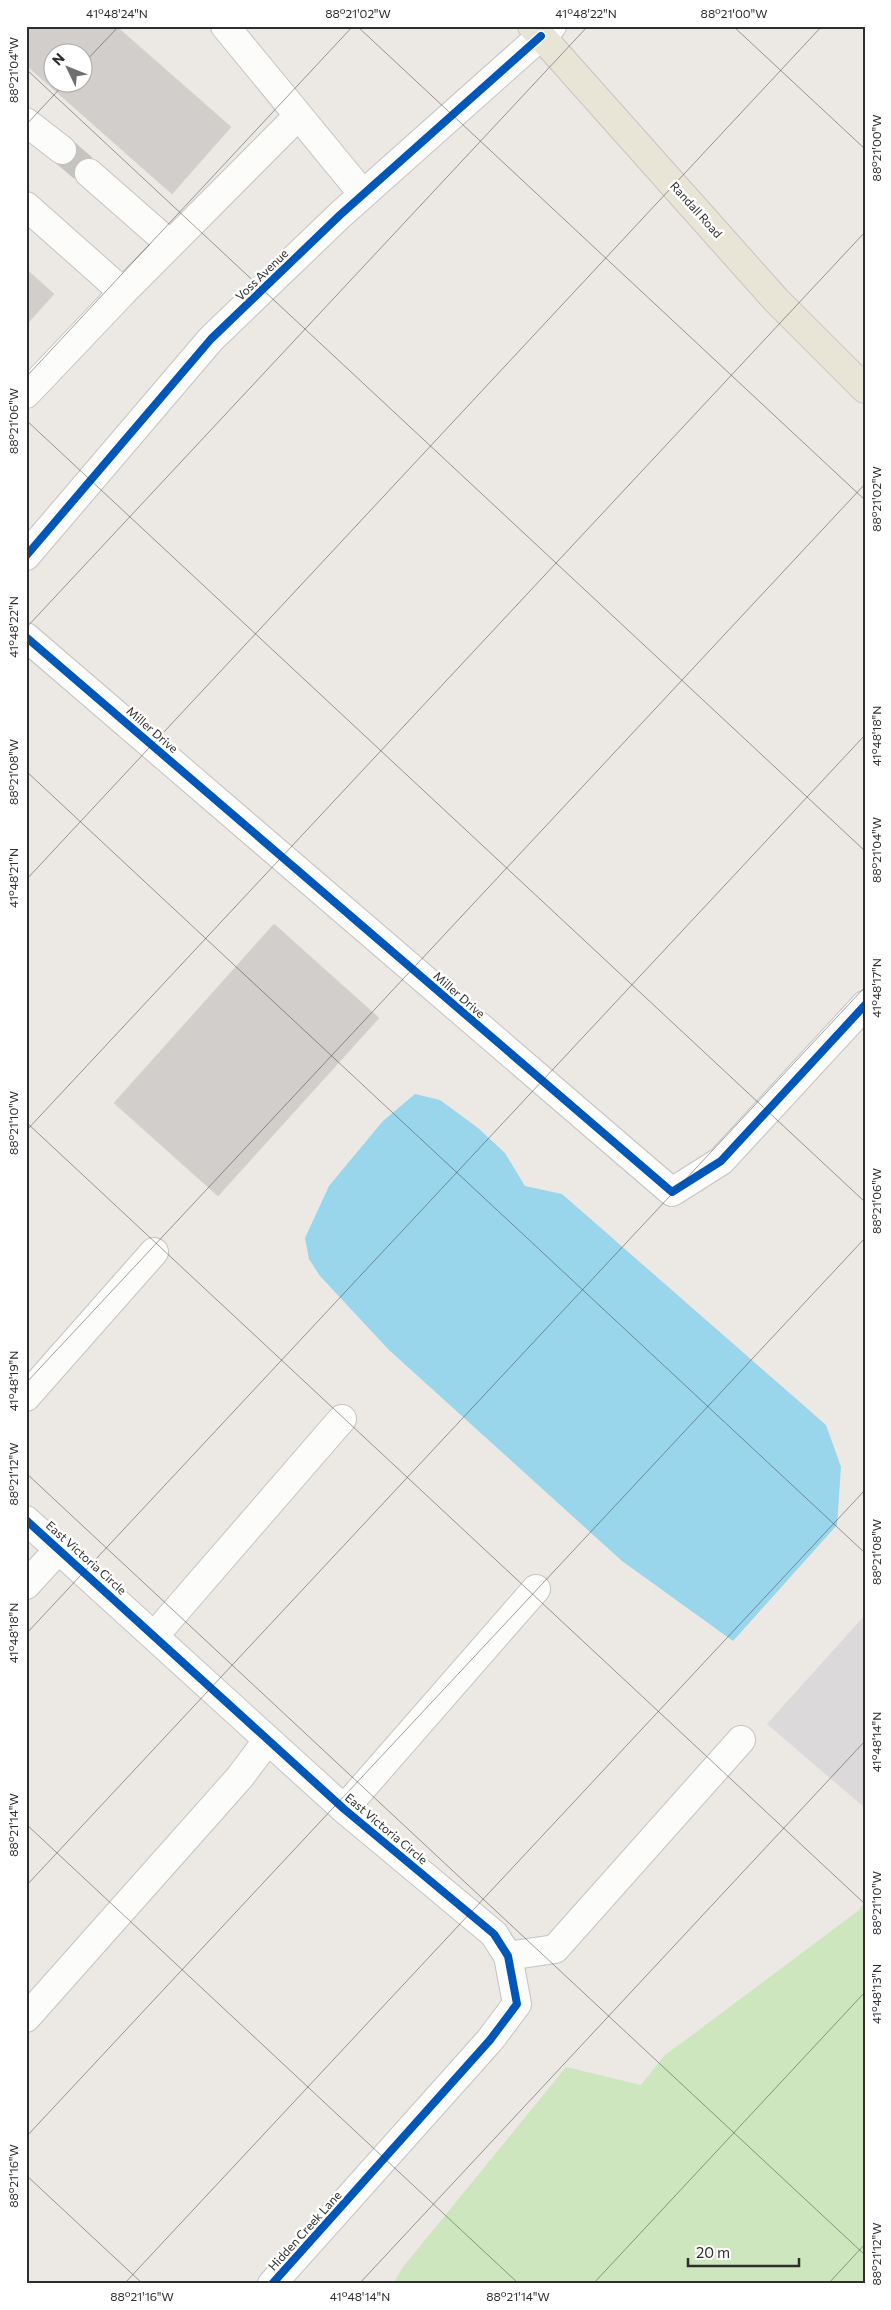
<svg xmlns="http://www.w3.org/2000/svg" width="891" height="2310" font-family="Commissioner,sans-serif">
<rect width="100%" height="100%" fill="#ece8e4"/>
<!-- industrial -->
<path fill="#dcd9db" d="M865 1615V1808L767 1724Z"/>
<!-- green -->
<path fill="#cee6be" d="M865 1902V2284H393L403 2267 566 2067 641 2085 664 2056 859 1910Z"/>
<!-- water -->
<path fill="#99d6ec" d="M415 1094 440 1100 478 1128 505 1153 525 1186 562 1194 826 1425 841 1467 837 1525 733 1641 622 1561 389 1350 320 1276 309 1259 305 1238 329 1186 383 1121Z"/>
<!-- building -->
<g fill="#d1cecb" stroke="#d7d4d0" fill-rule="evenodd">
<path d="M26 26H116L231 127 172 194 26 65ZM52 52H82V82H52Z"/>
<path d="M26 269 54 294 26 325Z"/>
<path d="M274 924 379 1018 218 1196 114 1103Z"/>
</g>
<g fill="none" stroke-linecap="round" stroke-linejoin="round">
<!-- minor-tunnel -->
<path stroke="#c6c3c0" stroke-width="28" stroke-dasharray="28 14" stroke-linecap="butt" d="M62 150 89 173"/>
<defs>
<g id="minor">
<path d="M225 26 363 194"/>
<path d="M26 122 62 150"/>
<path d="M89 173 170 244"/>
<path d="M26 206 123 292 26 394"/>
<path d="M123 292 298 116"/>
<path d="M26 556 211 339 340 215 552 26"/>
<path d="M26 637 672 1192 721 1161 865 1005"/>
<path d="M26 1397 154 1252"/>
<path d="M26 1520 344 1809 494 1934 508 1956 517 2004 490 2040 272 2284"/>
<path d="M26 1585 59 1549"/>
<path d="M155 1635 342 1419"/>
<path d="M344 1809 536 1589"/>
<path d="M508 1956 555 1949 741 1740"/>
<path d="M26 2018 240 1777 267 1741"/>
</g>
<path id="major" d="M532 26 776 300 865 389"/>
</defs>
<!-- minor casing -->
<use href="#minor" stroke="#c5c4c5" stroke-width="30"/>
<!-- major casing -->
<use href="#major" stroke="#c6c5c4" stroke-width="30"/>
<!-- minor -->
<use href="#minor" stroke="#fcfcfb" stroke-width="28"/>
<!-- major -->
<use href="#major" stroke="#e8e4d6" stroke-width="28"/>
<defs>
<g id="cycleway">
<path d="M26 556 211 339 340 215 541 36"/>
<path d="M26 637 672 1192 721 1161 865 1005"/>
<path d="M26 1520 344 1809 494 1934 508 1956 517 2004 490 2040 272 2284"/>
</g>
</defs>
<!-- cycleway casing -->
<use href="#cycleway" stroke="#fff" stroke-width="11"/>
<!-- cycleway -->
<use href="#cycleway" stroke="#0057b8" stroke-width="8"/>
</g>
<!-- ticks -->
<path fill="none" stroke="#2e2e2e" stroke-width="1" stroke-opacity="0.45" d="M357 26 865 500M733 26 865 149M82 65 119 26M26 69 865 851M26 125 66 82M26 377 353 26M26 420 865 1202M26 628 588 26M26 771 865 1553M26 880 822 26M26 1122 865 1904M26 1131 865 232M26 1383 865 484M26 1473 865 2255M26 1634 865 735M26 1824 519 2284M26 1886 865 987M26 2137 865 1238M26 2175 143 2284M124 2284 865 1490M359 2284 865 1741M593 2284 865 1992M828 2284 865 2244"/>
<g text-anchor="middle" stroke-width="5" stroke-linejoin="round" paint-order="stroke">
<!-- street labels -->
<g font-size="12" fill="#2e2e2e" stroke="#fff">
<text transform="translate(696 210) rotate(48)" y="4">Randall Road</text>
<text transform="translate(262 275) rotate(-44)" y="4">Voss Avenue</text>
<text transform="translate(152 730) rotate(41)" y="4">Miller Drive</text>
<text transform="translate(459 995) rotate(41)" y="4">Miller Drive</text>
<text transform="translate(86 1558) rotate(42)" y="4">East Victoria Circle</text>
<text transform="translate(386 1829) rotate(40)" y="4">East Victoria Circle</text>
<text transform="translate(305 2231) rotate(-48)" y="4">Hidden Creek Lane</text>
</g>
</g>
<!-- border -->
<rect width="891" height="2310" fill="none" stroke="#ffffff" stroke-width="55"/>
<!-- north arrow -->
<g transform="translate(68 68) rotate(313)"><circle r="24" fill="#ffffff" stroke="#ababab"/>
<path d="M0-4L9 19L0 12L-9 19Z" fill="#706f6e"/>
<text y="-8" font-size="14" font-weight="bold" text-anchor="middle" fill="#2e2e2e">N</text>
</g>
<!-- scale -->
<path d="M688 2258v8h111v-8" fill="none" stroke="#2e2e2e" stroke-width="2.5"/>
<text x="696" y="2258" font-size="15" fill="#2e2e2e" stroke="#ffffff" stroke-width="4" paint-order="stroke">20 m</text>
<rect x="28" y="28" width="836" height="2254" fill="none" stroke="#2e2e2e" stroke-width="2"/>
<g font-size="12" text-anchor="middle" fill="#2e2e2e">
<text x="117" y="18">41°48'24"N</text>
<text x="358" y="18">88°21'02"W</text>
<text x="586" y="18">41°48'22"N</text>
<text x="734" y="18">88°21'00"W</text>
<text transform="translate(14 70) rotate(-90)" y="4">88°21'04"W</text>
<text transform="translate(877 148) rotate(-90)" y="4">88°21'00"W</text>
<text transform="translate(14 421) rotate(-90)" y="4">88°21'06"W</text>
<text transform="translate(877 499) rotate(-90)" y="4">88°21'02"W</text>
<text transform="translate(14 627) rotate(-90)" y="4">41°48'22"N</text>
<text transform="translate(877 736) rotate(-90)" y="4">41°48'18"N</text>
<text transform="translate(14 772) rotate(-90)" y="4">88°21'08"W</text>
<text transform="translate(877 850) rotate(-90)" y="4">88°21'04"W</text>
<text transform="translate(14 878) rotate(-90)" y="4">41°48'21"N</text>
<text transform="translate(877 988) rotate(-90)" y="4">41°48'17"N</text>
<text transform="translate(14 1123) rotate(-90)" y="4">88°21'10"W</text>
<text transform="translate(877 1201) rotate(-90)" y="4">88°21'06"W</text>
<text transform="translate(14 1381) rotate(-90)" y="4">41°48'19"N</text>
<text transform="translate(14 1474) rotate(-90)" y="4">88°21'12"W</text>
<text transform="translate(877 1552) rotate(-90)" y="4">88°21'08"W</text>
<text transform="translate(14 1633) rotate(-90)" y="4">41°48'18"N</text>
<text transform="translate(877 1742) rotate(-90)" y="4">41°48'14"N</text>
<text transform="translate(14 1825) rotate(-90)" y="4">88°21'14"W</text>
<text transform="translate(877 1903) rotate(-90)" y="4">88°21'10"W</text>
<text transform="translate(877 1994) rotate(-90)" y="4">41°48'13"N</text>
<text transform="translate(14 2176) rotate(-90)" y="4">88°21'16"W</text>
<text transform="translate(877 2254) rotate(-90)" y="4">88°21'12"W</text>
<text x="142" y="2301">88°21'16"W</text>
<text x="360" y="2301">41°48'14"N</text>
<text x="518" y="2301">88°21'14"W</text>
</g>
</svg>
